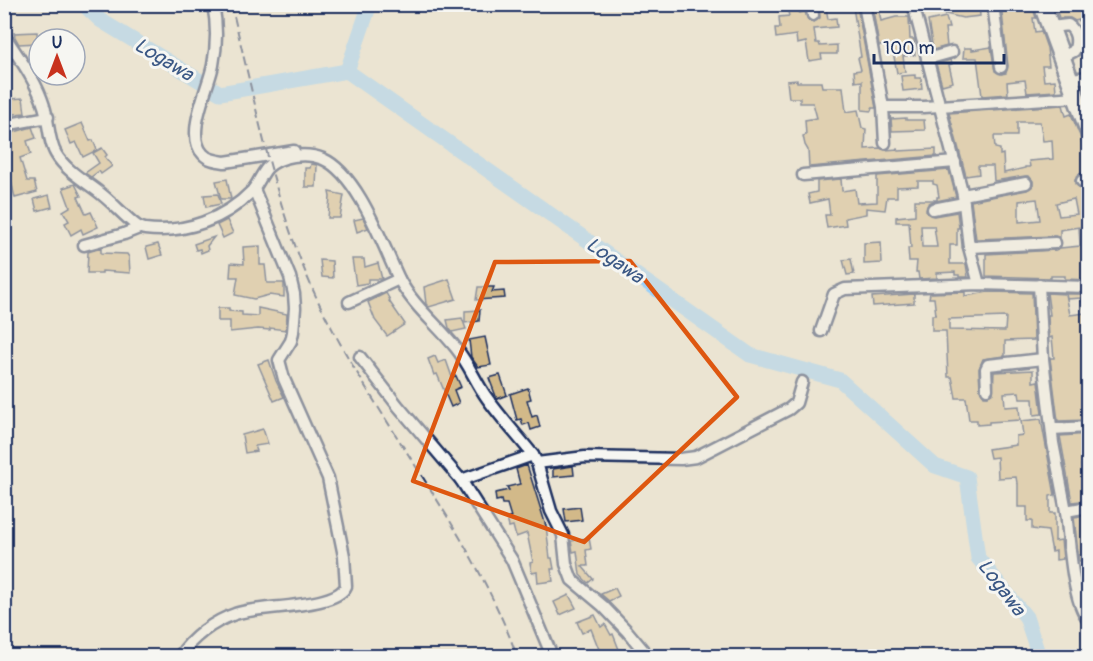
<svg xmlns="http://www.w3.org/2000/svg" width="1093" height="661" font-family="Pangolin,sans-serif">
<rect width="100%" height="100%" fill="#ebe4d2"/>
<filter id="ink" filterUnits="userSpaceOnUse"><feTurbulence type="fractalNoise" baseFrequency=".0167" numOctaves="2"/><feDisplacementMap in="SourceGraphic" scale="12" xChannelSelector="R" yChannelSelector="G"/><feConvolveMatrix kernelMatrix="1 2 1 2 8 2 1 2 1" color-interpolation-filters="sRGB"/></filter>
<g filter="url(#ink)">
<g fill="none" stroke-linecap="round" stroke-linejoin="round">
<!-- river -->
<g stroke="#99cff8" stroke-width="15">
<path d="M83 4 100 20 220 93 347 71 750 355 840 380 935 466 967 477 978 558 1026 617 1039 656"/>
<path d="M347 71 370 4"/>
</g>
</g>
<!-- building -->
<g fill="#d2b989" stroke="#1b2f5e" stroke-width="1.5" fill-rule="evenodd">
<path d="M791 4H797L799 13 805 12 808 20 814 22 820 18 819 8 826 7 828 19 836 18 837 27 814 29 816 43H819L820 46 837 45V54H821L822 59 809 61 806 42 797 44 796 35 776 38 775 28H780L779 17 789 16 787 7Z"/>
<path d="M872 4 878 5 881 21 896 17H909L910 39H914L915 55 903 56 905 72 897 73 892 46H879Z"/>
<path d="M944 4H979L980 16 963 18 945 14Z"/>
<path d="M1001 4H1032L1036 18H1033L1035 32 1041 31 1047 48 1049 66H1042L1044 81 1055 80 1056 91 1027 93 1025 80 1007 82 1008 94 982 96 977 58H963L964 48H972V50L991 47 995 71 1001 74 1006 73 1008 66Z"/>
<path d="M1058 4H1089V46H1087L1079 20 1075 21 1070 18H1059L1057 12 1060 11Z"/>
<path d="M857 6 876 108H872L871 111 862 110V81L855 82 854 71 861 70 858 58 861 57 853 7Z"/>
<path d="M946 17 949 28H945L947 46 933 50 928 21Z"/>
<path d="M37 32 38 43 19 44 15 37 14 33Z"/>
<path d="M951 60 952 64 949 65 953 82 942 85 936 64Z"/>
<path d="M915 75V78H921L922 89 903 91 901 76Z"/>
<path d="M797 80V82H821L822 87H843L846 112 858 110 862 128 866 129 865 149 880 148 885 150 898 149V151L936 149V156L809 167 808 150 805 145 803 136 806 135 805 120 817 118 813 103H800V98H789L787 81Z"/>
<path d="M9 81 11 99 23 98 25 113 4 115V82Z"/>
<path d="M1063 105 1066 116 1071 114 1080 136 1089 171 1079 174 1075 180V184L1080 188 1089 187V280L1065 279V276H1051V278L986 276V254L1055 250 1060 248 1080 246 1079 227 1060 230V238L1055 236 976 239 971 201 1027 190 1033 186V181L1029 176H1025L994 181 993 166H978L979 174 966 176 949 113ZM1017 122H1040L1043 141 1052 140 1053 159 1029 161 1030 167H1025V168L1004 173 1003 154 1000 155V149L995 148 994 136H1017ZM1037 199 1040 220 1019 222V201ZM1074 199 1077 214 1059 216 1056 203Z"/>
<path d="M906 118V120H924L925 130 892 131 891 119Z"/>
<path d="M82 123 90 141 93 140 97 150 83 157 76 142 71 144 65 130Z"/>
<path d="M32 127 36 138 27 141 31 154 20 158 27 181H34L37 192 15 198 4 150V135Z"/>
<path d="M102 148 107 155 105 157 112 166 101 174 99 171 91 177 85 173 99 163 93 153Z"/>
<path d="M311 164 317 165 316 187H305V168H310Z"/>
<path d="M949 170 956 197 931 202 928 204 926 210 928 214 934 216 957 212 959 228H957V245H950V264H966L968 277H959V275H955V272L937 273V278L919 279 918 272H916L917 261H909L908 248H911L909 222H896V217L915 215V200H937V197H939L937 185 933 184V181H918V186L897 187V197H887L885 210 866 208V214L845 218 846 225 827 228 825 215H830L828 199 810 203 808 194 817 192V181L841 179 842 191 855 189 857 203 877 202V176ZM921 226H934L937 247H922Z"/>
<path d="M227 179 231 199H221L216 181Z"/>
<path d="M75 184 81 196 78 197 86 214 91 212 98 227 83 234 81 229 71 235 65 223 69 221 63 211 70 207 63 188Z"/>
<path d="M329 192 344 195 340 218H328L330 197Z"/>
<path d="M218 194 221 204 206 207 204 195Z"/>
<path d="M49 195 52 207 37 211 34 199Z"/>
<path d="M363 218 368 228 357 232 354 220Z"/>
<path d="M227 220 233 233 223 238 217 225Z"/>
<path d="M214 237 207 246 208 250 201 253 200 249 196 250 194 244Z"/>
<path d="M881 242 882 263 864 264V243Z"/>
<path d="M158 244 162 255 149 259 146 247Z"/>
<path d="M260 246V265H265L267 283H284V297L269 295 254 299 235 295 238 277H230L231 263 244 264 243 247Z"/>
<path d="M101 248V253L127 254 129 257 130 273 102 271V273H87L88 252Z"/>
<path d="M352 259H364L365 267 378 263 382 279H368V283L356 285Z"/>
<path d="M851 259 854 274 847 275 843 260Z"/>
<path d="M320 260 332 261 333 278 322 277Z"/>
<path d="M449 279 456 299 429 307 426 304 424 287Z"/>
<path d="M478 287H494L492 292 504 291 505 298 476 300Z"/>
<path d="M965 292V296L988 292 1032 293 1034 340 1005 341V356L983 359 979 369 980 389 984 396H988L993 393 994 372 1033 370V382L1038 381 1042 414 1034 415 1033 399H1020L1019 392 1004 393 1005 407 1019 406 1020 420 989 422V424L977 425V420H969L966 398H956L952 377H948L946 331H932V315H936L934 298H929L930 293ZM1006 317 1005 331 949 330V319Z"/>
<path d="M386 293 390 300 389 301 405 324 387 336 375 320 368 302Z"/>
<path d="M1047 293 1066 294 1067 299 1066 294H1089V379L1086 380 1089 420 1058 421 1050 358H1054L1052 337 1049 338 1048 315H1050ZM1081 298 1085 313 1070 315 1067 299Z"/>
<path d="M914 294V303L873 306 872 297Z"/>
<path d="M218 308H229V311L242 312V315L258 316V308L287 314 286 330 270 328V330L258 329 230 332V321H218Z"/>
<path d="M480 310 479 321 465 323V311Z"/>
<path d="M462 318 466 329 452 332 449 328 447 320Z"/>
<path d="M485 337 491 365 478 367 471 357 469 340Z"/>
<path d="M435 356 438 363 446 360 452 377 456 376 461 387 454 390 459 403 451 407 437 374 434 375 428 359Z"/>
<path d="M269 360 276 381 284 397 274 401 258 364Z"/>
<path d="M500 375 507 395 497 399 489 378Z"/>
<path d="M528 388 531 399 527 400 532 417 537 415 540 427 531 430 529 423 523 425 521 419 517 420 510 394Z"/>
<path d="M1041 419 1055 495 1050 496V513H1055V541L1061 540 1063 559 1056 560V551L1052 552 1048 531 1032 529V521H1027V507H1018V483H1017L1016 477 998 478 997 457 990 458 988 449 1016 445V436L1023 435 1021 421Z"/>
<path d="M263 429 268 444 255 446 257 451 245 453 242 435Z"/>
<path d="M1089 434V465H1081L1084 484 1089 483V500L1072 502 1060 436Z"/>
<path d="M527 465 546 526 550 558H552L554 569H551L553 581 538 583 537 572 532 573 530 563 533 562 527 533 516 537 513 526 509 527 507 519 511 517 507 504H502L501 500 496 501 495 493 509 490 507 487 520 484 516 469Z"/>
<path d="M573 466 574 475 553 477V469Z"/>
<path d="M580 507 582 520 566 522 564 509Z"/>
<path d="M1089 515V560L1079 561 1074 517Z"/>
<path d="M589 538 591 549 586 550 588 566H582L593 579 588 583 580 575 577 551 573 552 571 541Z"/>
<path d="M1089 573V598H1086L1081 574Z"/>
<path d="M615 588 619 596 609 601 602 595 601 594Z"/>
<path d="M569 595 576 608 560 615 554 602Z"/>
<path d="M595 615 601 627 605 624 611 635 613 634 622 657H602L591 629 582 633 577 622Z"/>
</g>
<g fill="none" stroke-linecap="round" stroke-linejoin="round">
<defs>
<g id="minor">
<path d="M213 4C217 24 217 45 213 65 209 87 184 135 203 154 208 160 217 161 225 162L294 151"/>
<path d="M811 4 813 15"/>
<path d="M864 4 883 107 885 143"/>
<path d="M913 4 963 195 969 247 979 284"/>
<path d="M993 4 1001 67"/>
<path d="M1051 27 1068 25C1077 31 1078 42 1074 51L1062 57"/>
<path d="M4 35C19 58 36 80 44 106 49 121 48 141 56 154 66 171 85 181 100 193 113 203 124 216 137 226 140 228 141 228 145 229 185 234 225 219 252 191 258 184 261 175 267 168 280 155 306 152 323 159 358 174 383 246 399 279 413 306 438 325 456 348 469 364 476 383 487 398 501 418 518 436 533 455L537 463 551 511 563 535 566 564 572 580 603 606 627 631 648 656"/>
<path d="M927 59 952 52"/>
<path d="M1071 79 1088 77"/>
<path d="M883 107H924L1077 97"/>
<path d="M4 125 48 117"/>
<path d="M803 175 955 162"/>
<path d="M1082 181 1088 179"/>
<path d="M963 195 1026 183"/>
<path d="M933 209 964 203"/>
<path d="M84 245 124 234 139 228"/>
<path d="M969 247 1055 243"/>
<path d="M1039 285 1043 359 1053 443 1066 511 1088 507"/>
<path d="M349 302 399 279"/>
<path d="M821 331 834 294 845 289 979 284 1088 287"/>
<path d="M360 357 398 406 461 480 512 560 552 656"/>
<path d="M987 389 986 369 988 365 1043 359"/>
<path d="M1052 429 1088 427"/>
<path d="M537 463 585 457 681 459 696 457 789 409 796 403 802 382"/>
<path d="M461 480 533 455"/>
<path d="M1066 511C1069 537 1072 601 1088 619"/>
<path d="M180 656C191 638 214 621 235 614 258 605 336 609 346 586L344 556 328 478 284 379 279 360 291 341 293 332 295 308 294 294 290 277 254 189"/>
</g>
<path id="highway" d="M1042 4 1088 129"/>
</defs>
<!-- minor casing -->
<use href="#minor" stroke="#1b2f5e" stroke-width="15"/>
<!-- highway casing -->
<use href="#highway" stroke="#1b2f5e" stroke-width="21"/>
<!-- minor -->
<use href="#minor" stroke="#f6f6f2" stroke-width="10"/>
<!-- highway -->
<use href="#highway" stroke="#f6f6f2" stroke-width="16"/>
<!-- rail -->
<path stroke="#1b2f5e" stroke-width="2" stroke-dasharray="9 4.5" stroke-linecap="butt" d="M231 4C256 104 277 221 324 313 383 430 472 532 517 656"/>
</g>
</g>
<!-- marked area -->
<path d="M0 0H1093V661H0ZM630 261 737 397 584 542 413 481 495 262Z" fill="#ebe4d2" fill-opacity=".55" fill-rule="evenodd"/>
<path fill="none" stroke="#de5710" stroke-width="4.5" stroke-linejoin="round" d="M630 261 737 397 584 542 413 481 495 262Z"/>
<g text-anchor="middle" stroke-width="6" stroke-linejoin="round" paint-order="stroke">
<!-- water labels -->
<g font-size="20" font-style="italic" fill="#3a5784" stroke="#f6f6f2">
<text transform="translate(164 59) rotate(31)" y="7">Logawa</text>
<text transform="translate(615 260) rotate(35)" y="7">Logawa</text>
<text transform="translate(1002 587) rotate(53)" y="7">Logawa</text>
</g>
</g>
<!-- margin -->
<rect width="1093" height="661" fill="none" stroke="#f6f6f2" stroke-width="24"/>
<rect x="12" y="12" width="1069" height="637" fill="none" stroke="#1b2f5e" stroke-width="2" filter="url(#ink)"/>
<!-- north arrow -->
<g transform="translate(57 57)"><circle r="28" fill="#f6f6f2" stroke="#9ea6b7" stroke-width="1.5"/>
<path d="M0-4.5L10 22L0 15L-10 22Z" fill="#c8321e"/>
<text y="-9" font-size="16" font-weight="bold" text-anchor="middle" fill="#1b2f5e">U</text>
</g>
<!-- scale -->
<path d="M874 54v9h130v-9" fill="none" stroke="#1b2f5e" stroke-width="3"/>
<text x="883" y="54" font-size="18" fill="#1b2f5e" stroke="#f6f6f2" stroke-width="4.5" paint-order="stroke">100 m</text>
</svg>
